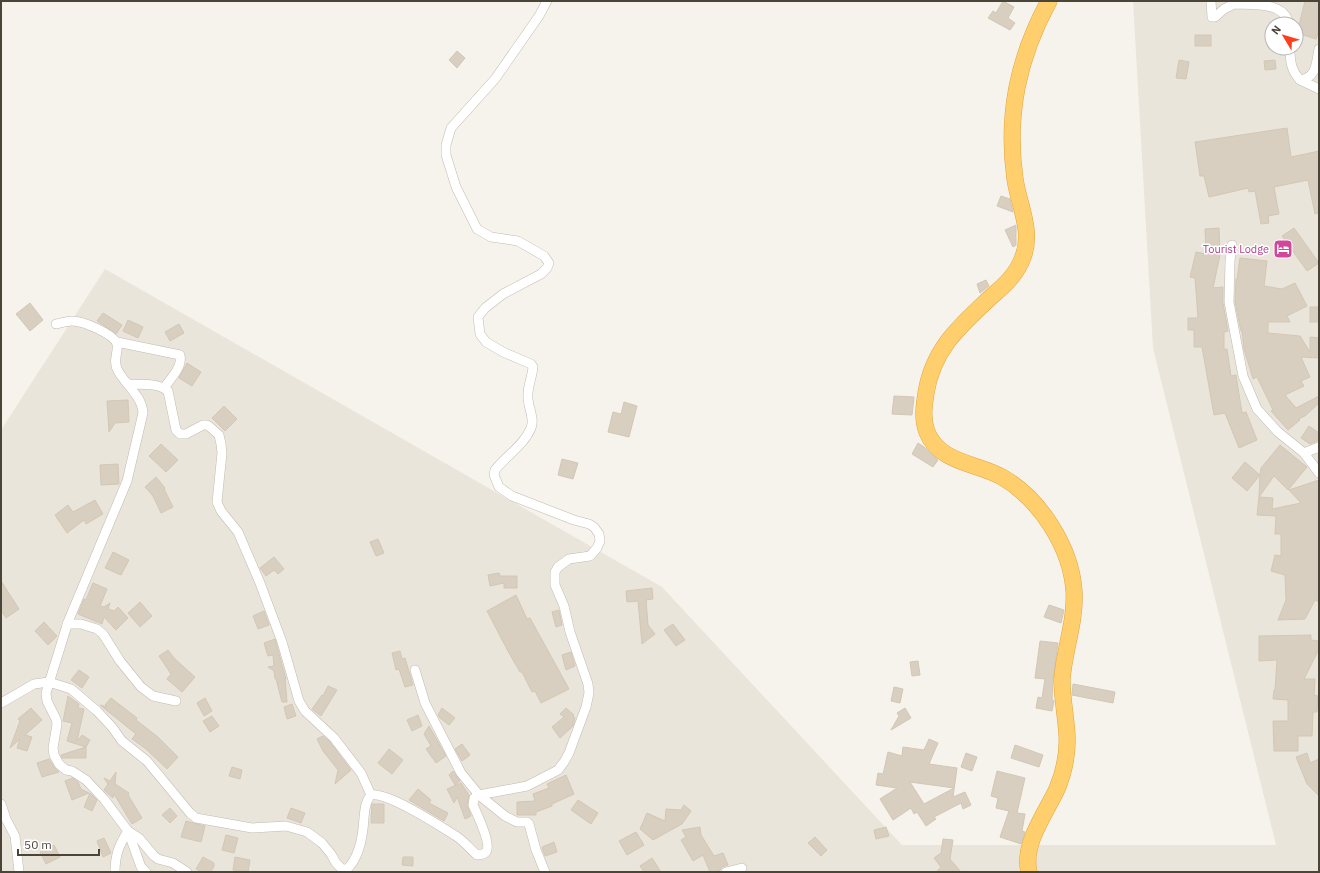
<svg xmlns="http://www.w3.org/2000/svg" width="1320" height="873" font-family="'IBM Plex Sans',sans-serif">
<rect width="100%" height="100%" fill="#f6f3ec"/>
<!-- residential -->
<path fill="#eae5da" fill-rule="evenodd" d="M1133 1H1319V872H1V430L105 269 662 587 902 845H1276L1153 348ZM1272 24H1296V48H1272Z"/>
<!-- building -->
<g fill="#d8cfc1" stroke="#d3c7b4" fill-rule="evenodd">
<path d="M1003 1 1014 7 1008 18 1015 23 1010 30 988 18 993 11 996 13Z"/>
<path d="M1305 1H1319V30L1316 39 1297 33Z"/>
<rect x="1195" y="35" width="16" height="11"/>
<path d="M457 51 465 58 457 68 449 60Z"/>
<path d="M1179 60 1189 62 1186 79 1176 78Z"/>
<path d="M1275 60 1276 69 1265 70 1264 61Z"/>
<path d="M1287 128 1291 157 1319 151V213L1315 214 1308 180 1274 187 1279 214 1268 216 1269 223 1261 224 1255 191 1249 192 1248 188 1209 197 1204 176H1200L1195 142Z"/>
<path d="M1001 196 1010 199 1013 212 997 206Z"/>
<path d="M1016 225V245L1013 247 1005 230Z"/>
<path d="M1219 228 1220 255 1213 288 1223 287V303L1228 331 1224 332V349H1227L1231 376 1236 375 1242 413 1246 412 1257 440 1239 448 1225 413 1214 415 1202 347H1194V330H1188V318H1198L1195 278 1190 277 1196 252 1206 254 1205 229Z"/>
<path d="M1294 228 1319 263 1307 271 1282 236Z"/>
<path d="M1240 258 1267 261 1264 286 1282 289 1295 283 1307 306 1287 316 1290 322H1268V333L1300 336 1310 352V337L1319 338V358L1301 357 1310 377 1301 381 1304 386 1285 395 1296 408 1319 396V403L1305 416 1298 419 1300 420 1288 430 1271 411 1273 410 1257 377 1253 379 1244 349 1242 331H1241L1235 302 1236 279H1237Z"/>
<path d="M986 280 989 286 980 293 977 284Z"/>
<path d="M30 303 43 320 30 331 16 314Z"/>
<rect x="1310" y="307" width="9" height="15"/>
<path d="M103 313 122 325 116 334 97 321Z"/>
<path d="M128 320 143 327 138 338 123 331Z"/>
<path d="M179 324 184 333 170 341 165 332Z"/>
<path d="M187 363 201 372 192 386 179 378Z"/>
<path d="M894 396 914 397 912 415 892 414Z"/>
<path d="M128 400 129 422 115 423 109 432 107 401Z"/>
<path d="M624 402 637 406 629 437 608 432 613 412 621 414Z"/>
<path d="M224 406 237 419 225 431 212 418Z"/>
<path d="M1309 426 1319 433V438L1317 441 1310 444 1301 438Z"/>
<path d="M918 443 924 447 938 460 933 467 912 454Z"/>
<path d="M161 444 178 460 166 472 149 456Z"/>
<path d="M1280 445 1307 467 1288 490 1274 476 1259 497 1260 475 1247 491 1232 478 1245 462 1260 475 1261 468Z"/>
<path d="M562 459 578 463 573 479 558 475Z"/>
<path d="M118 464 119 484 101 485 100 465Z"/>
<path d="M156 477 165 488 164 489 173 507 161 513 153 496 145 487Z"/>
<path d="M1319 480V602L1315 600 1305 619 1278 620 1286 600 1285 575 1271 571 1275 555 1281 556V534H1275L1276 516 1257 515 1259 497 1273 498 1272 509 1301 503 1289 490Z"/>
<path d="M95 500 103 514 86 524 84 520 67 533 55 515 68 505 73 512Z"/>
<path d="M378 539 384 553 376 556 370 542Z"/>
<path d="M113 552 129 560 121 575 105 568Z"/>
<path d="M274 557 284 569 278 574 274 570 266 576 260 568Z"/>
<path d="M499 573 500 576H517V588H504V583L490 586 488 575Z"/>
<path d="M1 581 19 609 6 618 1 610Z"/>
<path d="M93 583 107 589 100 606 104 607 110 603 108 609 114 611 118 607 128 618 116 630 104 617 102 624 78 614 84 599 86 600Z"/>
<path d="M652 588 653 599 646 600 648 625 655 634 642 644 638 601 627 602 626 591Z"/>
<path d="M516 595 527 619 530 618 569 689 541 703 535 691 532 692 522 672H520L509 653 487 611Z"/>
<path d="M140 602 152 616 140 627 128 613Z"/>
<path d="M1049 605 1064 610 1061 623 1044 617Z"/>
<path d="M559 610 562 625 556 627 552 612Z"/>
<path d="M264 611 269 625 258 629 253 616Z"/>
<path d="M44 622 57 636 48 645 35 631Z"/>
<path d="M673 624 685 640 676 646 664 630Z"/>
<path d="M1311 635V640L1319 641V649L1304 679H1315L1314 695 1318 696 1317 712H1313L1312 736H1298V751H1274L1273 721H1288V700L1273 699 1274 690H1275L1277 660 1259 661V636Z"/>
<path d="M275 639 286 679 285 678 287 702H282L276 679H275L274 671 268 667 274 666 273 655 268 656 264 643Z"/>
<path d="M1040 641 1058 643 1053 679 1052 699 1054 701 1052 711 1036 708 1038 697 1042 698 1045 679 1035 678Z"/>
<path d="M168 650 174 658 195 677 182 692 167 679 171 674 159 656Z"/>
<path d="M400 651 402 659 405 658 413 685 405 687 399 669 396 670 392 653Z"/>
<path d="M571 652 575 666 566 670 562 655Z"/>
<path d="M918 661 920 675 912 676 910 662Z"/>
<path d="M79 670 89 677 82 688 71 680Z"/>
<path d="M1073 684 1115 692 1113 703 1072 695Z"/>
<path d="M328 686 337 690 321 716 312 709 322 695 323 696Z"/>
<path d="M894 687 903 689 900 703 891 701Z"/>
<path d="M68 696 79 704 78 708 84 709 77 741 82 735 90 740 86 747V758H62L61 755 86 747 67 741 72 723 63 721Z"/>
<path d="M111 698 137 718 136 720 158 737 178 757 167 769 146 749 132 739 136 734 100 705 107 707 105 705Z"/>
<path d="M205 698 212 711 204 716 197 703Z"/>
<path d="M292 704 296 716 287 719 284 707Z"/>
<path d="M31 708 42 720 25 735 32 737 27 751 17 748 20 739 10 748 20 721 18 719Z"/>
<path d="M442 708 455 718 449 725 440 718 438 715Z"/>
<path d="M566 708 574 715 573 716 575 718 573 726 560 738 552 727 564 717 560 714Z"/>
<path d="M905 708 911 718 891 730 899 716 897 713Z"/>
<path d="M418 715 422 726 412 731 407 720Z"/>
<path d="M212 716 219 726 210 732 203 721Z"/>
<path d="M429 726 446 756 436 763 426 749 431 746 424 734Z"/>
<path d="M323 736 330 742 351 770 335 784 338 770 323 751 317 739Z"/>
<path d="M929 739 938 743 929 764 957 768 953 797 965 792 971 805 963 809 961 803 934 817 936 819 926 826 917 812 914 814 911 808 893 820 880 799 897 788 876 785 878 773 883 774 888 752 902 756 903 747 924 750ZM910 782 954 788 924 804Z"/>
<path d="M462 744 470 755 462 761 455 749Z"/>
<path d="M1015 745 1043 755 1039 767 1011 758Z"/>
<path d="M389 749 403 760 392 774 378 763Z"/>
<path d="M966 753 977 757 972 771 961 767Z"/>
<path d="M1307 753 1310 763 1319 759V796L1307 784 1296 757Z"/>
<path d="M49 759 54 767 59 772 42 777 37 763Z"/>
<path d="M232 767 242 770 240 779 229 776Z"/>
<path d="M453 771 460 781 455 785 449 775Z"/>
<path d="M997 771 1025 778 1017 813 1025 814 1022 831 1025 832 1021 844 1000 837 1009 811 996 808 998 798 991 796Z"/>
<path d="M116 772 115 784 129 793 128 795 142 818 132 824 114 794 113 798 104 790 108 784 104 778 110 781Z"/>
<path d="M566 775 574 794 552 804V806L536 812V815H517V802L535 801 533 794 549 788 547 784Z"/>
<path d="M73 778 78 782 81 789 89 793 72 800 65 781Z"/>
<path d="M461 783 469 795 467 805 471 816 465 819 457 797 454 803 447 789Z"/>
<path d="M418 789 431 800 429 803 448 813 444 821 409 800Z"/>
<path d="M90 793 97 800 92 811 84 807Z"/>
<path d="M578 800 598 813 591 824 571 810Z"/>
<path d="M372 804H384V823H371Z"/>
<path d="M684 805 691 811 682 824 653 840 640 829 647 813 665 821 666 809 681 810Z"/>
<path d="M170 808 177 816 170 823 162 815Z"/>
<path d="M291 808 305 813 301 823 287 818Z"/>
<path d="M186 821 205 826 201 842 181 837Z"/>
<path d="M700 827 701 835 714 856 723 853 728 865 722 867 720 870 715 872H710L703 855 693 861 681 840 686 837 682 830Z"/>
<path d="M886 827 889 836 876 839 874 830Z"/>
<path d="M636 832 644 845 627 855 619 841Z"/>
<path d="M226 835 238 838 234 853 222 850Z"/>
<path d="M815 837 827 850 821 856 808 843Z"/>
<path d="M104 838 111 853 103 857 97 841Z"/>
<path d="M943 839 953 840 950 859 961 872H936L941 867 934 858 941 853Z"/>
<path d="M554 842 557 852 545 856 542 847Z"/>
<path d="M54 845 60 857 46 864 40 852Z"/>
<path d="M203 857 214 863V867L210 872H202L196 869Z"/>
<path d="M235 857 250 860 248 872 233 870Z"/>
<path d="M403 857H413V866L402 865Z"/>
<path d="M652 858 661 872H644L640 866Z"/>
</g>
<g fill="none" stroke-linecap="round" stroke-linejoin="round">
<defs>
<g id="street">
<path d="M1211 1 1212 17H1215L1224 9 1234 4C1252 5 1284 1 1289 24"/>
<path d="M1290 48C1290 61 1291 70 1300 80 1317 78 1316 63 1319 49"/>
<path d="M1300 80 1319 89"/>
<path d="M1232 245 1230 261 1229 302 1243 376 1257 409 1278 432 1304 453 1319 473"/>
<path d="M56 324C61 323 67 321 72 321 83 321 114 334 117 344 119 351 112 361 118 371 126 385 142 396 143 413L127 481 68 622 46 693 47 701 56 719 57 724 53 748 54 755 59 764 66 770 72 771 86 780 104 799 128 831 141 867 146 872"/>
<path d="M117 342 180 355C183 367 170 379 164 388"/>
<path d="M128 384C140 385 157 382 168 391L176 430 180 434H186L203 425H207L210 427 219 435 221 444 222 453 217 502 221 511 238 532 260 583 282 642 299 701 305 711 334 738 361 773 371 795"/>
<path d="M1304 453 1319 447"/>
<path d="M67 624H81L97 629 103 634 120 661 141 687 153 696 176 701"/>
<path d="M415 670 425 703 461 773 479 795 505 816 517 822H527L529 824 536 850 545 872"/>
<path d="M1 703 34 684 49 682 71 689 97 711 112 727 122 741 147 761 190 813 196 818 252 828 286 826 307 832 322 843 331 854 336 863 341 868 346 870C360 858 363 835 364 818 365 809 365 802 371 795 388 792 440 826 456 836 464 841 470 849 477 855 480 855 483 855 486 852 492 845 477 814 473 805L474 798 479 795 527 786 558 770 564 762 569 753 586 707 589 693 588 684 570 632 564 606 555 585V572L558 567 569 559 590 556 597 548 600 541 599 534 594 527 589 524 574 520 512 496 499 487 494 475 495 470C506 456 524 445 531 428 535 419 528 407 528 398 527 387 532 378 533 367L531 364 503 352 486 342 480 334 478 317 485 308 503 294 541 274 547 268 549 263 544 256 518 241 491 237 477 229 456 187 446 155V145L451 128 495 79 539 16 547 1"/>
<path d="M1 804 6 819 15 836 19 872"/>
<path d="M115 872C115 855 119 845 128 831L139 838 154 856 158 859 173 863 187 872"/>
<path d="M726 872 742 868"/>
</g>
<path id="highway" d="M1029 872C1022 844 1046 813 1057 789 1064 772 1068 753 1067 735 1066 717 1062 698 1062 680 1064 650 1076 621 1074 591 1071 547 1040 499 1002 477 977 463 939 463 927 432 922 419 924 406 926 393 933 348 961 325 992 296 1005 285 1017 274 1023 257 1033 231 1019 206 1015 179 1006 115 1018 58 1049 1"/>
</defs>
<!-- street casing -->
<use href="#street" stroke="#c2bbae" stroke-width="10"/>
<!-- highway casing -->
<use href="#highway" stroke="#e0a43c" stroke-width="17"/>
<!-- street -->
<use href="#street" stroke="#fff" stroke-width="9"/>
<!-- highway -->
<use href="#highway" stroke="#ffcf6e" stroke-width="16"/>
</g>
<!-- icons -->
<defs>
<symbol id="hotel-square" viewBox="-11 -11 22 22"><rect x="-9" y="-9" width="18" height="18" rx="4" fill="#d1479c" stroke="#fff"/><path d="M-6-4.5h1.5V1H6V5H4.5V3h-9V5H-6ZM-4 0a1.8 1.8 0 1 1 3.6 0ZM.5 0V-2.5h3Q6-2.5 6 0Z" fill="#fff"/></symbol>
</defs>
<g fill-rule="evenodd">
<use href="#hotel-square" x="1272" y="238" width="22" height="22"/>
</g>
<g text-anchor="middle" stroke-width="3" stroke-linejoin="round" paint-order="stroke">
<!-- hotel labels -->
<g font-size="11" fill="#b23c85" stroke="#fff" text-anchor="end">
<text x="1269" y="253">Tourist Lodge</text>
</g>
</g>
<!-- border -->
<rect width="1320" height="873" fill="none" stroke="#4b4439" stroke-width="4"/>
<!-- north arrow -->
<g transform="translate(1284 36) rotate(308)"><circle r="19" fill="#ffffff" stroke="#b7b4b0"/>
<path d="M0-3L7 15L0 10L-7 15Z" fill="#fc3f1d"/>
<text y="-6" font-size="11" font-weight="bold" text-anchor="middle" fill="#4b4439">N</text>
</g>
<!-- scale -->
<path d="M18 849v6h81v-6" fill="none" stroke="#4b4439" stroke-width="2"/>
<text x="24" y="849" font-size="12" fill="#4b4439" stroke="#ffffff" stroke-width="3" paint-order="stroke">50 m</text>
</svg>
